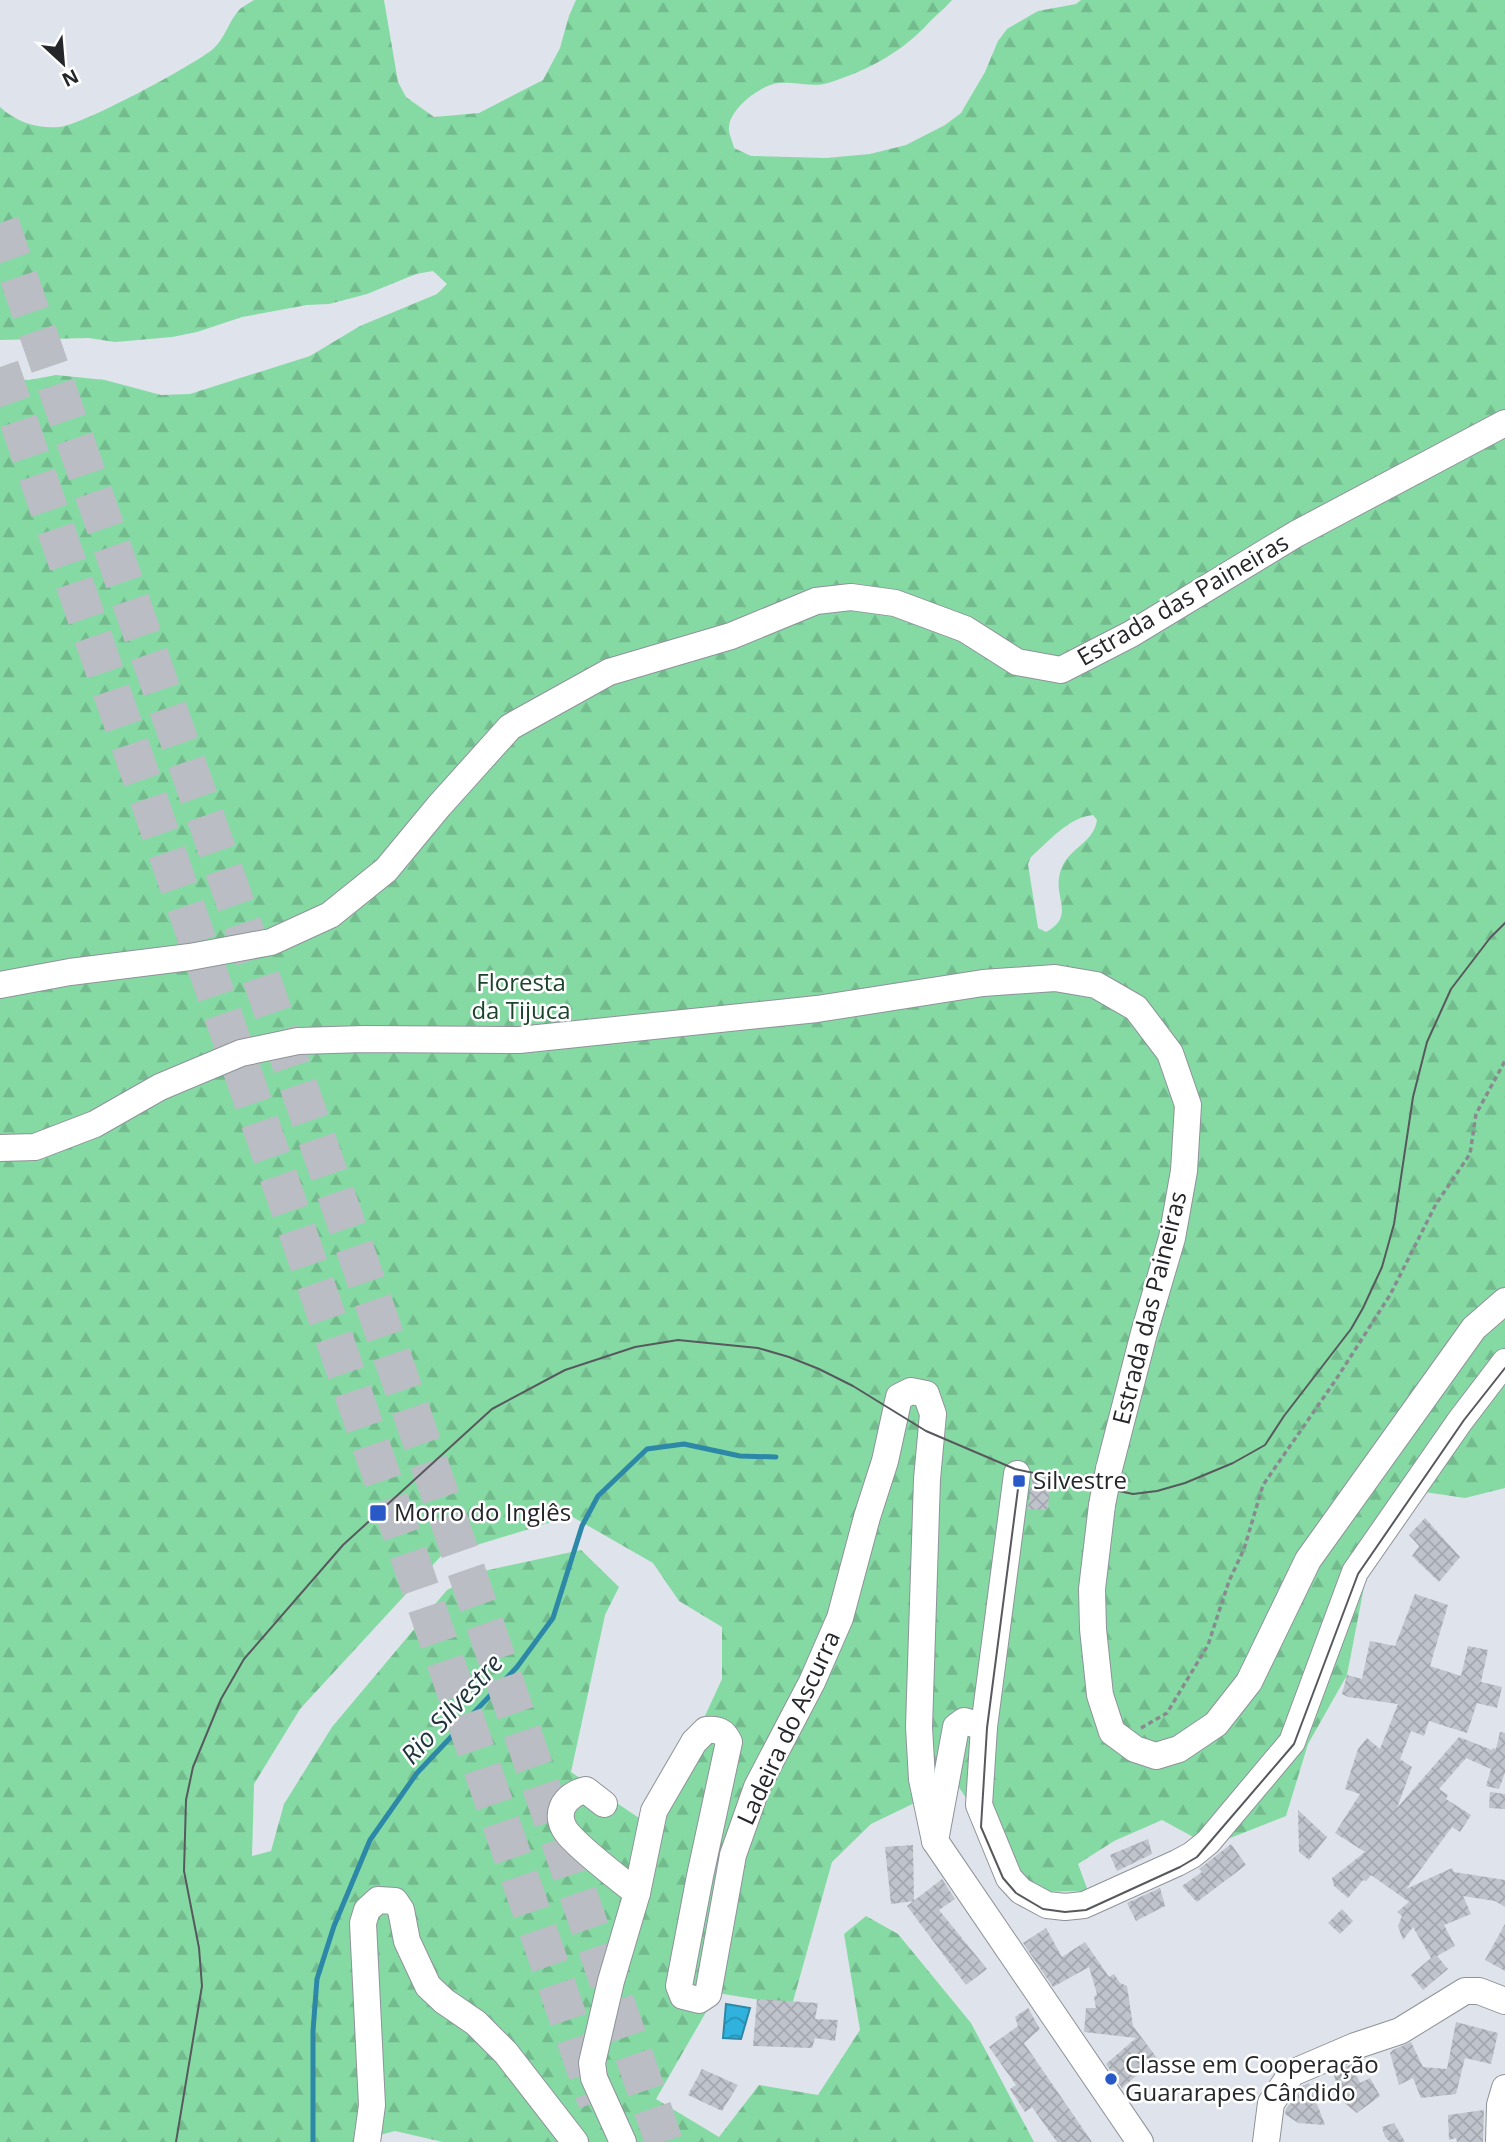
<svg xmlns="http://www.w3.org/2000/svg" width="1505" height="2142" font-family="'Open Sans',sans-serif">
<defs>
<pattern id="forest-firs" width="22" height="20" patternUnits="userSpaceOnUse" patternTransform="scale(1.75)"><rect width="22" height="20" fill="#85daa4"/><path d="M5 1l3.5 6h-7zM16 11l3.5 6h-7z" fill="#73bb8d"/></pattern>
<pattern id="water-waves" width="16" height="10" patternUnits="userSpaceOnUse" patternTransform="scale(1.75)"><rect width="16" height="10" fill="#30b2df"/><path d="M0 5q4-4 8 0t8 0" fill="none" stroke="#2991b5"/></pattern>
<pattern id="building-cross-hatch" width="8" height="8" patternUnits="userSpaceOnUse" patternTransform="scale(1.75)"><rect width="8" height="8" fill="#bfc3cb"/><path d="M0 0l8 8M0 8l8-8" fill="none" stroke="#a4a7ae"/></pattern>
</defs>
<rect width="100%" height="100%" fill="#dfe3eb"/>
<!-- forest -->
<path fill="url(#forest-firs)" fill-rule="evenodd" d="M254 0H384L398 82 406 97 434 117 479 113 543 80 560 48 569 16 576 0H952C944 10 933 17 925 27 897 55 866 71 828 83 813 88 795 81 779 83 762 84 730 108 729 127 728 133 733 142 734 148L751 156 826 158 870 154 906 145 945 125 961 113 985 72 998 41 1007 29 1038 11 1076 4 1081 0H1505V1488L1465 1498 1418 1491 1369 1561 1347 1675 1308 1744 1286 1816 1210 1846 1162 1820 1114 1841 1078 1864 1088 1891 1023 1892 981 1820 956 1783 871 1824 832 1862 792 2005 717 1993 656 2099 719 2137 759 2085 818 2095 860 2030 844 1934 866 1916 898 1934 971 2023 1034 2142H443L395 2131 354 2142H0V379L29 380 56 375 105 380 161 395 190 394 310 356 360 326 437 294 447 284 433 271 416 274 367 294 329 304 307 305 242 317 197 332 172 337 115 342 89 338 0 340V107C16 122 38 129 59 127 81 126 194 65 213 49 225 39 229 20 240 9 244 6 249 3 254 0ZM1093 815 1097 820C1093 845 1067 847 1060 873 1053 898 1076 916 1046 932L1038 928 1028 864 1031 857C1048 842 1069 817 1093 815ZM571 1516 653 1563 679 1601 722 1627V1679L691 1746 639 1818 571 1772 605 1615 619 1587 581 1550 484 1571 447 1590 332 1727 284 1804 271 1851 252 1856 254 1784 300 1709 441 1556Z"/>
<!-- water -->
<path fill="url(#water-waves)" stroke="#2d88a8" stroke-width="2" d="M726 2004 750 2008 741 2039 723 2038Z"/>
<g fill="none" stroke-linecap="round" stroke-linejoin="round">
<!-- stream -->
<path stroke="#2d88a8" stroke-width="5" d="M313 2142V2031L317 1979 334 1926 370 1840 417 1773 517 1667 553 1618 582 1526 598 1496 647 1449 684 1444 740 1456 776 1457"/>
</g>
<!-- building -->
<g fill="url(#building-cross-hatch)">
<path d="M1032 1477 1050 1478 1048 1510 1028 1509Z"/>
<path d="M1425 1518 1460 1557 1439 1582 1412 1556 1419 1546 1409 1535Z"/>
<path d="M1415 1594 1448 1605 1430 1666 1461 1676 1468 1646 1488 1650 1481 1682 1502 1687 1497 1708 1477 1703 1467 1733 1429 1721 1424 1736 1411 1731 1400 1759 1412 1767 1397 1808 1459 1737 1492 1750 1493 1748 1496 1749 1500 1732 1505 1733V1773L1499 1789 1486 1786 1491 1769 1466 1758 1439 1789 1448 1795 1446 1799 1471 1815 1460 1832 1452 1827 1406 1889 1452 1868 1454 1872 1505 1880V1907L1495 1901 1463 1896 1471 1914 1444 1925 1455 1946 1437 1956 1448 1969 1423 1990 1411 1975 1431 1958 1413 1927 1403 1940 1398 1926 1402 1916 1397 1912 1409 1902 1371 1875 1366 1881 1363 1880 1348 1898 1334 1886 1332 1878 1365 1852 1335 1833 1360 1794 1345 1789 1358 1749 1367 1738 1380 1749 1398 1704 1348 1697 1342 1694 1347 1675 1362 1679 1370 1641 1395 1646Z"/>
<path d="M1490 1792 1505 1794V1809L1489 1808Z"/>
<path d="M1298 1810 1327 1837 1309 1860 1299 1852Z"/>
<path d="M1148 1839 1152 1854 1117 1871 1110 1855Z"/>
<path d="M1231 1844 1246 1865 1197 1902 1182 1886 1202 1872 1199 1869Z"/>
<path d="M913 1845 914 1901 891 1904 885 1847Z"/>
<path d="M942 1879 955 1899 939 1910 987 1969 966 1985 907 1906Z"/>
<path d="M1160 1888 1165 1906 1136 1921 1127 1903Z"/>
<path d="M1342 1909 1353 1921 1340 1934 1328 1923Z"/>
<path d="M1505 1924V1971L1485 1960Z"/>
<path d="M1046 1928 1062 1957 1085 1942 1109 1977 1114 1974 1120 1983 1127 1986 1133 2026 1157 2058 1122 2088 1106 2064 1136 2038 1084 2032 1086 2008H1096L1094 1997 1097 1994 1089 1967 1053 1987 1023 1943Z"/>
<path d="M757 1999 818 2003 815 2019 838 2020 835 2041 815 2038 812 2048 753 2046Z"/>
<path d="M1028 2008 1040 2029 1024 2043 1092 2142H1057L1032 2107 1025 2112 1010 2089 1016 2085 989 2047 1018 2026 1015 2017Z"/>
<path d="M1456 2022 1498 2033 1491 2064 1465 2058 1456 2094 1421 2098 1413 2078 1399 2085 1390 2053 1393 2050 1411 2042 1423 2067 1447 2069Z"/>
<path d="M1352 2064 1360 2083 1370 2078 1380 2096 1357 2113 1342 2101 1333 2072Z"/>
<path d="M702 2069 738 2085 722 2111 688 2095Z"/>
<path d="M1309 2083 1325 2125 1298 2123 1285 2114 1286 2109 1302 2086Z"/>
<path d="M1484 2110 1483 2142H1457L1456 2138 1449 2140 1448 2115Z"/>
<path d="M1394 2123 1405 2142H1390L1385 2137 1382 2127Z"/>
</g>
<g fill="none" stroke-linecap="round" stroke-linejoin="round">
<!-- highway-tunnel -->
<g stroke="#babdc4" stroke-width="38" stroke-dasharray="38 19" stroke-linecap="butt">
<path d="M0 223 664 2142"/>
<path d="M0 367 597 2102"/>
</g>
<defs>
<g id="minor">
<path d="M0 985 70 972 190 957 271 942 330 915 386 870 439 806 510 727 609 672 731 636 816 601 851 597 895 603 965 629 1017 662 1061 670 1131 634 1296 534 1505 423"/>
<path d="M0 1148 35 1147 95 1124 160 1087 241 1053 298 1041 365 1039 519 1040 817 1009 983 983 1055 978 1096 985 1136 1008 1170 1053 1188 1105 1184 1171 1172 1238 1144 1333 1109 1469"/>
<path d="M1017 1474 984 1727 979 1805 1009 1878 1021 1891 1047 1905 1065 1907 1084 1905 1177 1863 1192 1855 1208 1842 1292 1742 1355 1572 1460 1421 1505 1362"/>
<path d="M1102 1505 1092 1589 1093 1629 1100 1695 1112 1732 1135 1749 1156 1756 1179 1749 1216 1724 1249 1682 1308 1560 1474 1328 1505 1301"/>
<path d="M984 1727 964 1721 956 1727 935 1841 1140 2142"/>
<path d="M604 1804 586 1790C563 1795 552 1816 569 1835 586 1854 616 1876 637 1893"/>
<path d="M367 2142 372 2105 363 1923 367 1910 378 1900 395 1901 401 1910 407 1941 428 1986 444 2001 476 2023 506 2053 575 2142"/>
<path d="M623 2142 594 2078 592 2063 611 1981 637 1893 654 1811 694 1742 706 1730C718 1729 724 1731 729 1742L700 1876 679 1986 683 1996 699 2000 708 1994 733 1855 757 1787 812 1682 840 1618 867 1517 885 1461 899 1397 911 1391 926 1394 933 1414 927 1479 919 1727 922 1779 935 1841"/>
<path d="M1266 2142 1271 2103 1292 2073 1355 2046 1400 2031 1465 1991H1479L1505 2001"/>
<path d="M1499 2142 1500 2105 1505 2088"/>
</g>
</defs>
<!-- minor casing -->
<use href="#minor" stroke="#8e9299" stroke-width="28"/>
<!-- path -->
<path stroke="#888a90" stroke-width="3.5" stroke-dasharray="5 3.5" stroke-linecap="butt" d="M1141 1728 1167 1713 1208 1645 1229 1581 1244 1549 1263 1485 1335 1381 1390 1295 1436 1204 1470 1154 1476 1114 1505 1061"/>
<!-- minor -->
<use href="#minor" stroke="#fff" stroke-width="26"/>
<!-- tram -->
<g stroke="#57595d" stroke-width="2">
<path d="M1019 1481 987 1728 981 1827 1003 1878 1016 1893 1043 1909 1065 1912 1086 1910 1180 1867 1197 1857 1294 1744 1358 1574 1464 1420 1505 1368"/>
<path d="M176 2142 202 1986 199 1948 184 1871 186 1800 193 1767 221 1699 244 1659 343 1545 378 1513 492 1409 565 1370 635 1347 678 1340 758 1348 789 1357 819 1369 853 1386 926 1431 1015 1469 1133 1494 1157 1491 1185 1483 1233 1463 1265 1445 1284 1416 1351 1329 1363 1308 1382 1267 1394 1224 1413 1097 1427 1042 1451 989 1490 938 1505 923"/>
</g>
<defs>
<path id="minor-bridge" d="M1102 1505 1109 1469"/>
</defs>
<!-- minor-bridge casing -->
<use href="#minor-bridge" stroke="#8e9299" stroke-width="28" stroke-linecap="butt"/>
<!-- minor-bridge -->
<use href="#minor-bridge" stroke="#fff" stroke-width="26"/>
</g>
<!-- markers -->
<g fill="#2959c7" stroke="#fff" stroke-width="2.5">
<rect x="1012" y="1474" width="14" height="14" rx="3.5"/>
<rect x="369" y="1504" width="18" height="18" rx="3.5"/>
<circle cx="1111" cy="2079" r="7"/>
</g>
<g text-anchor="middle" stroke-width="5" stroke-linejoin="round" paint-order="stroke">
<!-- street labels -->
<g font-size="24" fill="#252629" stroke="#fff">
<text transform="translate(1183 600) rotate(-30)" y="8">Estrada das Paineiras</text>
<text transform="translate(1150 1308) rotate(-76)" y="8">Estrada das Paineiras</text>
<text transform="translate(789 1728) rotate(-65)" y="8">Ladeira do Ascurra</text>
</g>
<!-- park labels -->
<g font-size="24" fill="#1c442c" stroke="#fff">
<text x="521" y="991">Floresta<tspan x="521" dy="28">da Tijuca</tspan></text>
</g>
<!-- poi labels -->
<g font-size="24" fill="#252629" stroke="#fff" text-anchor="start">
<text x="1033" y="1489">Silvestre</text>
<text x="394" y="1521">Morro do Inglês</text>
<text x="1125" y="2073">Classe em Cooperação<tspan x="1125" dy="28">Guararapes Cândido</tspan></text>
</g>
<!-- water labels -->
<g font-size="26" font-style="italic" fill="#1f343c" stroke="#fff">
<text transform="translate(452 1709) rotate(-48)" y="9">Rio Silvestre</text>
</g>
</g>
<!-- north arrow -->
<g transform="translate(63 63) rotate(154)" stroke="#ffffff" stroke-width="5" paint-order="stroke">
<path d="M0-5L12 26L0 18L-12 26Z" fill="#252629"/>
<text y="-10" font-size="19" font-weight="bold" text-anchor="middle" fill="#252629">N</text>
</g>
</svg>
